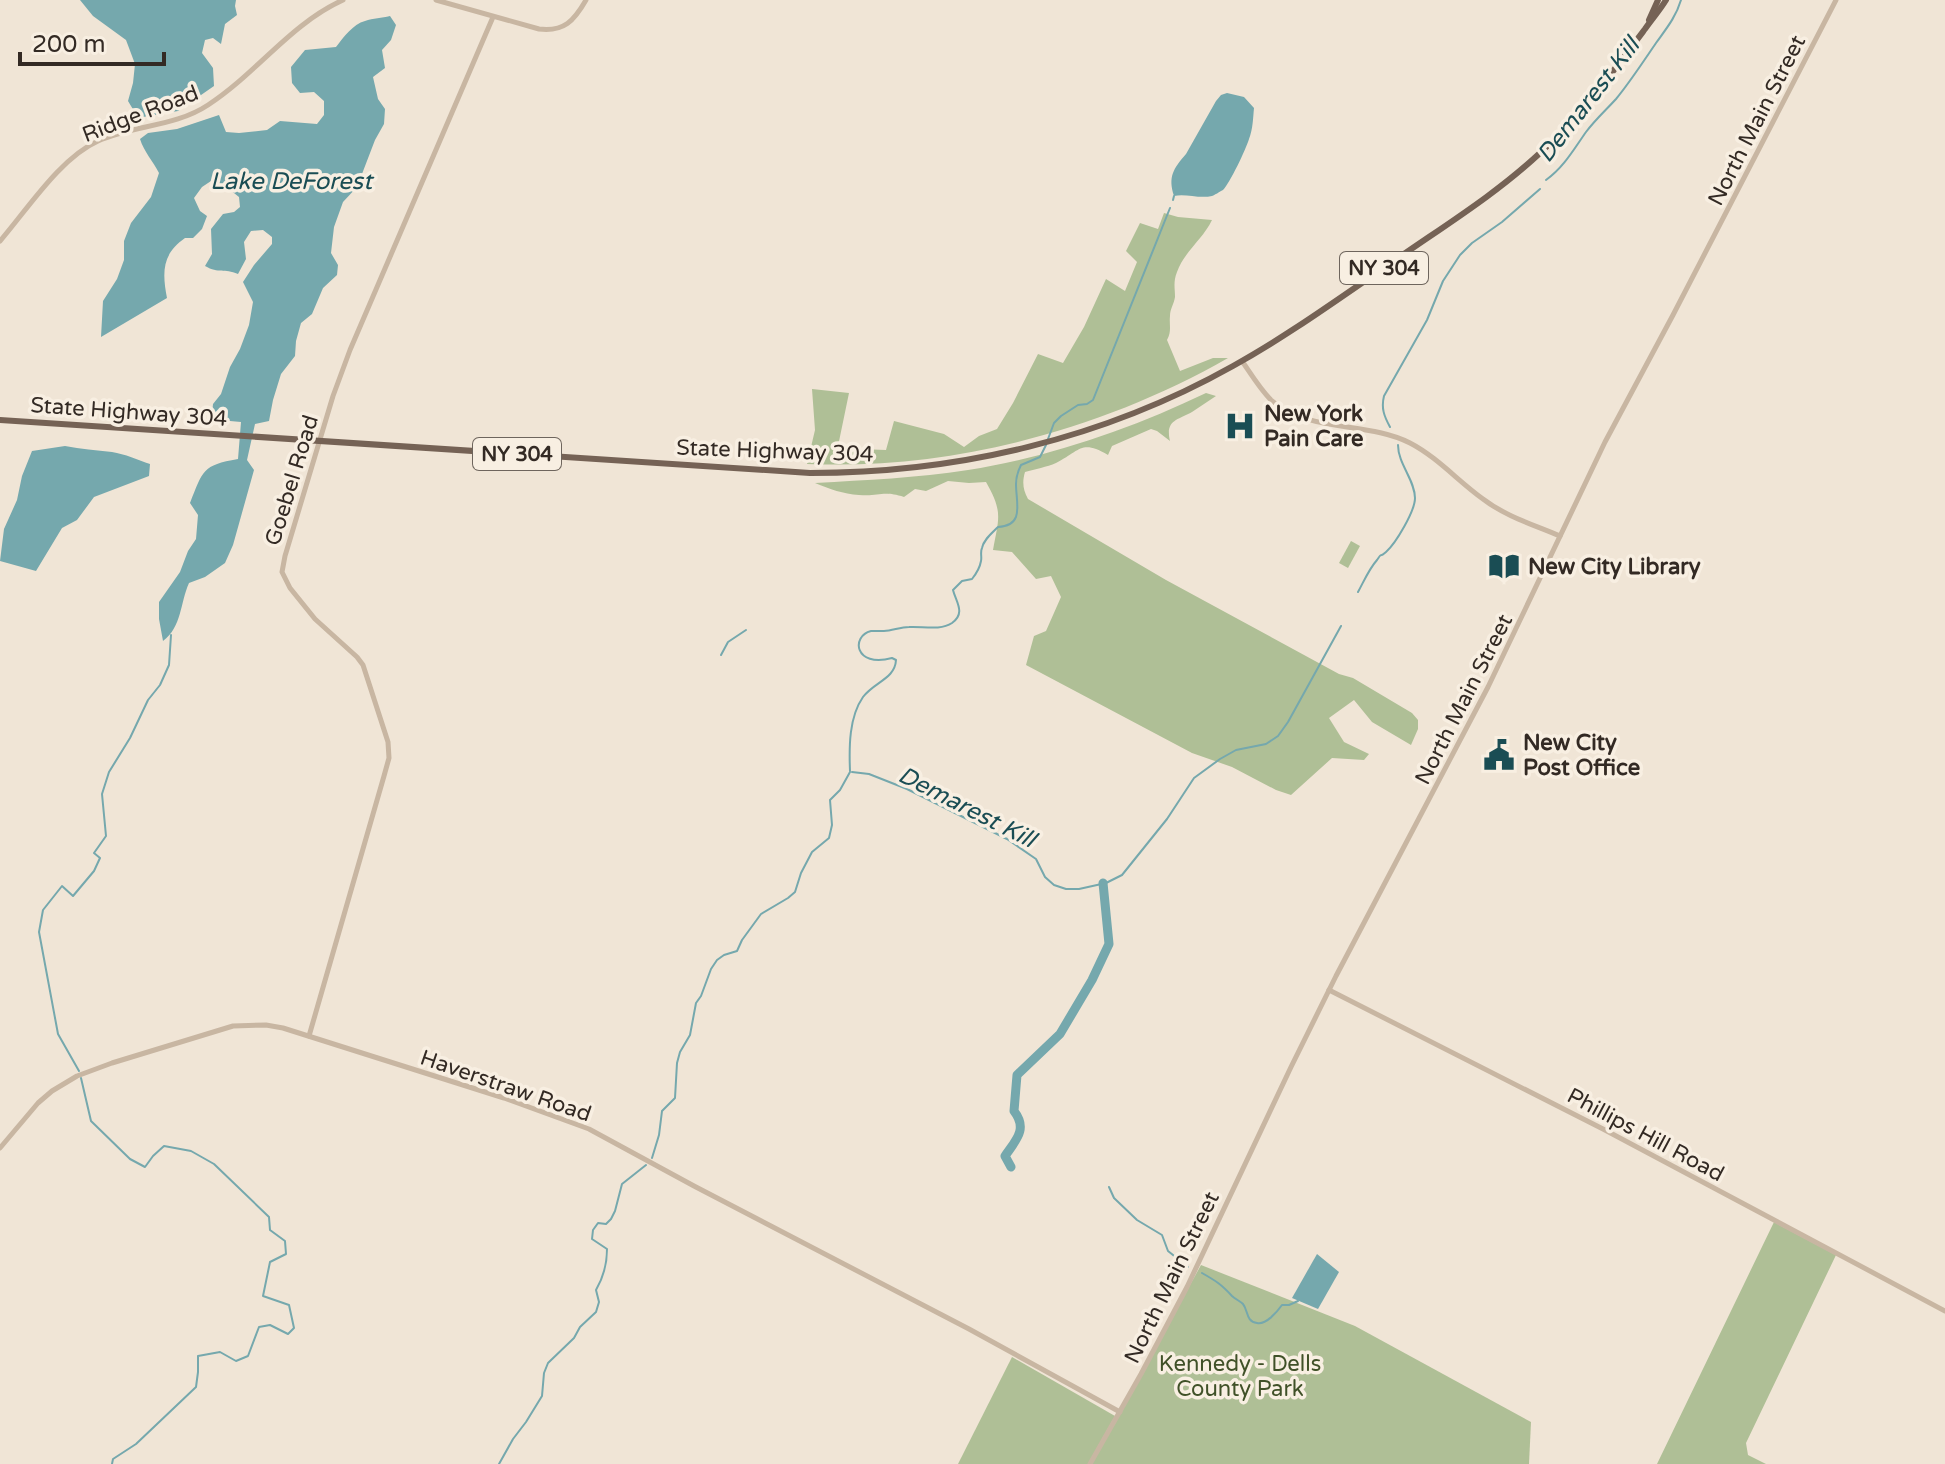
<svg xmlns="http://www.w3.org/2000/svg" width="1945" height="1464" font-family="'Varela Round',sans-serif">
<rect width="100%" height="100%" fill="#f0e5d6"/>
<!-- green -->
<g fill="#afbf96">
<path d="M1164 213 1178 217 1212 220C1203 239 1184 252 1177 272 1173 282 1175 288 1175 297 1174 304 1170 309 1170 316 1169 325 1172 331 1167 340L1180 371 1213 358H1228C1102 430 952 470 807 464L815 430 812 389 849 393 837 451 846 455 859 449 886 450 894 421 944 434 964 447 979 436 997 429 1013 403 1038 354 1063 363 1084 327 1106 279 1125 291 1137 262 1126 251 1140 223 1158 229Z"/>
<path d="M1206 393 1216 396C1208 401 1200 407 1192 412 1178 420 1165 420 1170 441L1157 431 1151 429 1112 446 1108 455C1081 439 1080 451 1056 463 1047 467 1035 469 1025 472 1022 482 1023 490 1028 499L1166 580 1339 674 1353 678 1412 713 1418 720V729L1411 745 1372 722 1354 700 1329 718 1344 742 1369 754 1364 760 1332 758 1291 795 1276 790 1232 767 1192 753 1026 665 1034 636 1046 631 1061 597 1051 576 1036 579 1012 552 993 550C999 517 1003 512 986 482L969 483 948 481 926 491 915 489 904 497C882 490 879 497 859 495 843 494 830 489 815 483 866 480 917 478 968 470 1050 457 1131 429 1206 393Z"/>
<path d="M1351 541 1360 546 1348 568 1339 563Z"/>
<path d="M1774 1222 1836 1255 1746 1443 1748 1455 1766 1464H1657Z"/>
<path d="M1201 1265 1355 1326 1531 1422 1529 1464H1091Z"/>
<path d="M1012 1357 1115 1416 1088 1464H958Z"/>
</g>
<!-- water -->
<g fill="#75a8ad">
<path d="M80 0H236L235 6 237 15 225 24 221 44 213 38 205 40 202 53 213 68 214 86 178 111 131 119 134 111 128 101 133 83 135 64 126 40 93 16Z"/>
<path d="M390 16 396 25 391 40 382 50 385 68 373 77 378 99 385 109 384 124 375 140 357 187 343 202 334 227 331 253 338 265 337 275 323 288 312 314 301 323 296 341 295 356 281 374 273 400 269 421 255 424 247 460 254 470 233 545 225 563 205 577 189 583C180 603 182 627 163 641L159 619V602L180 572 188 551 196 539 198 515 190 503C203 471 202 465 238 459L241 422 219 420 212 414 213 404 221 394 230 367 240 349 249 325 253 302 243 282 254 265 272 244V237L263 230 251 231 244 242 246 259 238 274C224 268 219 274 205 266L212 254 211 229 223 214 234 212 240 207 239 197 224 185 211 181 202 187 194 198 200 211 207 216 202 229 193 238H185C162 254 162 272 167 298L101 337 103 301 117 279 124 260V241L131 223 151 197 159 173C153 161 144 152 140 139L148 133 177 129 219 115 226 132 239 133 267 130 280 121 317 124 324 115V101L314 92 300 93 292 83 291 67 305 50 336 47C343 38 353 24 365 21 373 18 382 18 390 16Z"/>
<path d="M1227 93 1244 97 1254 108C1253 118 1253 129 1249 139 1246 149 1230 183 1223 190 1221 191 1213 196 1212 196 1199 199 1185 193 1174 196 1168 177 1173 169 1186 154L1216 101 1221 95Z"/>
<path d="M65 446C81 449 96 450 112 452 125 454 138 460 150 464L149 476 94 497 77 520 62 528 36 571 0 561 4 529 17 500 22 476 32 451Z"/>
<path d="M1317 1254 1339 1272 1318 1309 1292 1298Z"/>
</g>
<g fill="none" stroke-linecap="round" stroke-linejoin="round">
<!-- stream -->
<g stroke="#75a8ad" stroke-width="2">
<path d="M1546 180C1564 167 1574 149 1586 132 1595 120 1606 110 1616 99 1630 82 1643 62 1656 43 1666 29 1676 17 1681 0"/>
<path d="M1173 200 1174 196"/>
<path d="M1390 427C1384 416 1381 408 1384 396L1427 320 1443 281 1460 255 1472 243 1502 222 1540 189"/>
<path d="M1048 439 1054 423 1061 416 1078 405 1087 404 1093 400 1170 208"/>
<path d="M1358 592C1364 581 1369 569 1377 560 1383 551 1378 559 1386 552 1396 543 1415 511 1415 498 1415 480 1398 464 1398 445"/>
<path d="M721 655 728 642 746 630"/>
<path d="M850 771C849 747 849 717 863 697 874 682 895 679 896 660L892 658C854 668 851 636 871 631 872 631 883 631 884 631 892 631 900 627 909 627 922 626 940 631 952 623 966 613 956 602 953 590L962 581 972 579C976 574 980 567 981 561 982 557 980 552 982 548 984 539 992 533 998 527 1025 526 1016 503 1016 484 1016 477 1018 471 1021 465L1040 457 1046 445"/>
<path d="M852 772 869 774 907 789 1007 839 1036 859 1045 877 1054 885 1066 889H1079L1106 883 1122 875 1167 819 1194 778 1220 759 1236 750 1266 744 1278 736 1288 722 1341 626"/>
<path d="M79 1071 58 1034 39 932 43 910 62 886 73 896 94 871 100 858 94 853 106 836 102 794 109 772 130 738 148 700 160 685 169 665 171 635"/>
<path d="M81 1078 91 1121 130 1159 145 1167 153 1156 164 1146 191 1151 214 1164 269 1217 270 1230 285 1241 286 1254 270 1262 263 1296 289 1305 294 1328 288 1334 270 1325 259 1327 248 1356 236 1361 220 1352 198 1356V1372L196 1387 136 1444 113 1459 112 1464"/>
<path d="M652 1158 659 1135 662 1111 675 1098 677 1063 680 1052 690 1035 696 1003 701 996 711 969 717 960 724 955 737 951 742 940 761 914 788 898 795 892 801 873 812 852 829 838 832 825 830 800 840 790 850 772"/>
<path d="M1109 1187 1114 1198 1137 1220 1162 1235 1168 1251 1188 1267"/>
<path d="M1202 1273C1216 1281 1221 1284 1232 1296 1235 1299 1240 1301 1243 1304 1248 1310 1246 1322 1257 1323 1266 1325 1277 1312 1282 1305H1289L1298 1301"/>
<path d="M499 1464 513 1439 526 1422 542 1396 544 1373 548 1363 574 1338 580 1327 596 1312 599 1302 596 1290C603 1278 607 1263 607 1249L592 1239 593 1230 598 1223 606 1224 611 1219 615 1211 622 1184 646 1165"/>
</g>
<!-- river -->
<path stroke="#75a8ad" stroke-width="9" d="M1011 1167 1005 1156C1016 1140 1028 1129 1014 1111L1017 1075 1060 1034 1092 980 1109 944 1103 883"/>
<!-- minor -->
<g stroke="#c8b6a2" stroke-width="5">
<path d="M436 0 539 29C564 32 574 21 586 0"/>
<path d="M0 241C27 210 60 158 98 141 133 125 175 127 208 105 256 74 290 24 343 0"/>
<path d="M1242 361C1251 374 1260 389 1271 400 1308 433 1367 421 1410 443 1437 457 1458 481 1483 499 1505 516 1534 525 1560 536"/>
<path d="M1329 990 1603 1129 1945 1311"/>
<path d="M309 1036 384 776 389 758 388 742 363 665 357 657 315 619 290 588 282 572 285 556 333 396 350 350 493 17"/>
<path d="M0 1148 38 1103 52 1091 77 1076 112 1063 233 1026 266 1025 283 1028 504 1098 589 1129 694 1186 969 1329 1120 1412"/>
<path d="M1090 1464 1141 1374 1187 1287 1291 1067 1336 976 1488 687 1605 442 1673 315 1836 0"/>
</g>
<!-- major -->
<g stroke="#756255" stroke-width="6">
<path d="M1649 20 1658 0"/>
<path d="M0 420 810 473C958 473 1103 439 1233 366 1289 335 1341 297 1394 261 1444 226 1495 195 1540 153 1580 116 1612 73 1645 29 1652 19 1660 10 1666 0"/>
</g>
</g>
<!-- icons -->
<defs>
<symbol id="hospital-bare" viewBox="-9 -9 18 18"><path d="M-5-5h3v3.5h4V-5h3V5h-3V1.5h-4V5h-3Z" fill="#1a4d54" stroke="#f8efe2" stroke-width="2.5" paint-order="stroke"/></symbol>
<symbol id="library-bare" viewBox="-9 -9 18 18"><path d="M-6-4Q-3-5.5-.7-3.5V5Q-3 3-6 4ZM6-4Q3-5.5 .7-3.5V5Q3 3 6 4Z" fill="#1a4d54" stroke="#f8efe2" stroke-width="2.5" paint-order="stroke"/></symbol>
<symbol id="civic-bare" viewBox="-9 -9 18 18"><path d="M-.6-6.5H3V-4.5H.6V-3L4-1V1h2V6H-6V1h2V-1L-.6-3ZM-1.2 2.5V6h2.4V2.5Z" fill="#1a4d54" stroke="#f8efe2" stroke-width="2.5" paint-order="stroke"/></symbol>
</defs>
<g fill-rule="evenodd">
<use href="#hospital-bare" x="1218" y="404" width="44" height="44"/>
<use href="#library-bare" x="1482" y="544" width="44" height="44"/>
<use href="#civic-bare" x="1477" y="733" width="44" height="44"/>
</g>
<g text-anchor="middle" stroke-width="7" stroke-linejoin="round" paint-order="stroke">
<!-- shield labels -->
<g fill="#f8efe2" stroke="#6e655d" stroke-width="2">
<rect x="1340" y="252" width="88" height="32" rx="6"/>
<rect x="473" y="438" width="88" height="32" rx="6"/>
</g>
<g font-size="20" font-weight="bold" fill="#332a24">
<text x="1384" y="275">NY 304</text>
<text x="517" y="461">NY 304</text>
</g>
<!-- street labels -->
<g font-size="22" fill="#332a24" stroke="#f8efe2">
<text transform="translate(140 113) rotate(-21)" y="8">Ridge Road</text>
<text transform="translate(1756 120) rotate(-63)" y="8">North Main Street</text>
<text transform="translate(129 411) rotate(4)" y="8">State Highway 304</text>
<text transform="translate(775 450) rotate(2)" y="8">State Highway 304</text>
<text transform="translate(291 480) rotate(-73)" y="8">Goebel Road</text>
<text transform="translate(1463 699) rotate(-63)" y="8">North Main Street</text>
<text transform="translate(506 1085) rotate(19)" y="8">Haverstraw Road</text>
<text transform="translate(1646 1134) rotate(28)" y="8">Phillips Hill Road</text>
<text transform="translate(1171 1277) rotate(-64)" y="8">North Main Street</text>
</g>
<!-- poi labels -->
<g font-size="22" font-weight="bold" fill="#332a24" stroke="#f8efe2" text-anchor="start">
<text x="1264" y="421">New York<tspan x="1264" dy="25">Pain Care</tspan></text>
<text x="1528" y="574">New City Library</text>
<text x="1523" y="750">New City<tspan x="1523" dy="25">Post Office</tspan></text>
</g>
<!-- park labels -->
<g font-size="22" fill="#405128" stroke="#f8efe2">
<text x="1240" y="1371">Kennedy - Dells<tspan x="1240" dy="25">County Park</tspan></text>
</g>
<!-- water labels -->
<g font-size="24" font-style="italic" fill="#1a4d54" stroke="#f8efe2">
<text transform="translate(1588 100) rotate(-52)" y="8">Demarest Kill</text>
<text x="291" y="189">Lake DeForest</text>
<text transform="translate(967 807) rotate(27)" y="8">Demarest Kill</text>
</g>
</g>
<!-- scale -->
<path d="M20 52v12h144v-12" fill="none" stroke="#332a24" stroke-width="4"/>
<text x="32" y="52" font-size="24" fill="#332a24" stroke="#f8efe2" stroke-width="6" paint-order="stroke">200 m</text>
</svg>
